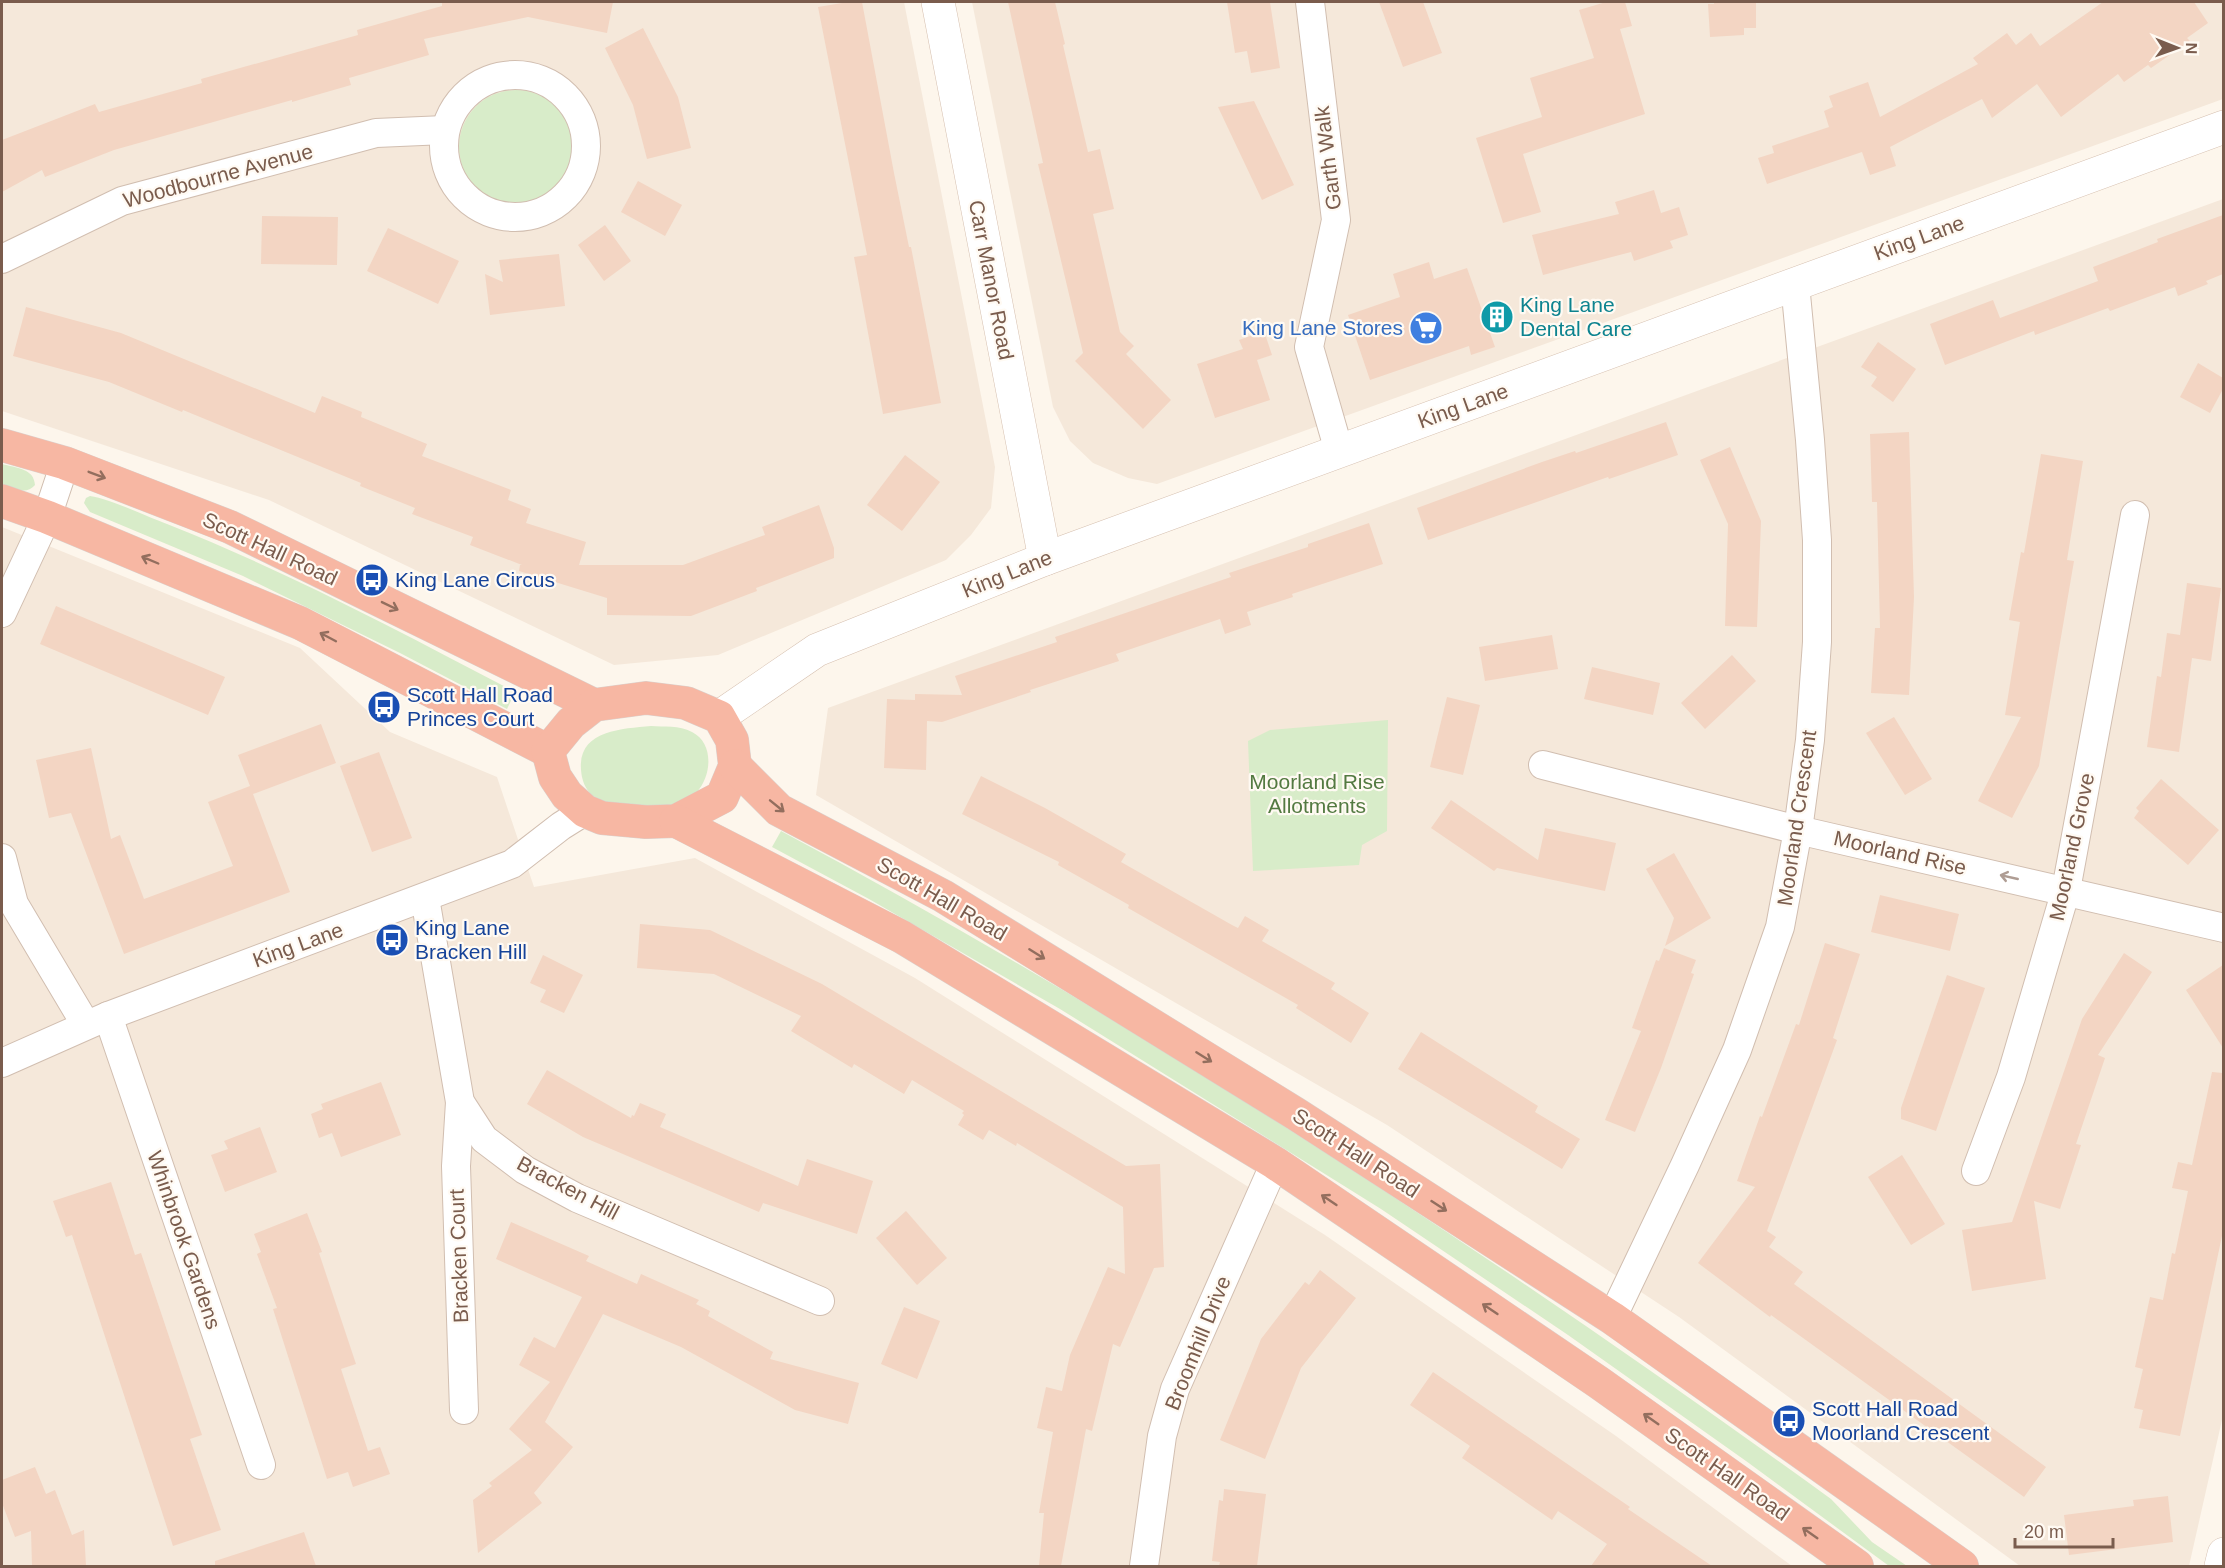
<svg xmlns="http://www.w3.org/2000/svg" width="2225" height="1568" font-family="Helvetica,sans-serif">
<rect width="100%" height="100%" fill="#fdf6ec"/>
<!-- residential -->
<g fill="#f5e8da">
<path d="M2 2H904L995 467 991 508 971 535 946 560 718 655 614 665 269 500 2 411Z"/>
<path d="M972 2H2223V99L1157 484 1128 478 1093 463 1070 441 1053 407Z"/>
<path d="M2223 199 2224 1411 2189 1566H2020L1679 1317 1387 1125 816 795 828 708Z"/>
<path d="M2 527 300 648 390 732 497 777 534 887 695 858 915 978 1325 1235 1616 1436 1792 1566H2Z"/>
</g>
<!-- green -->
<g fill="#d8ecc9">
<circle cx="516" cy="147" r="57"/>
<path d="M2 464C16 468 34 468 35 485 26 496 13 488 2 484Z"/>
<path d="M90 496C108 498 148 517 167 524 286 571 401 632 515 692L507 709 400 653 243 576 90 512 84 503 86 498Z"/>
<path d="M1388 720 1387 831 1362 845 1359 865 1253 871 1248 741 1270 730Z"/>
<path d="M651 726C664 727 679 725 692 732 714 743 712 775 697 792 693 796 686 799 681 801 678 803 673 807 669 808 657 810 636 805 623 804 603 803 587 799 582 777 573 731 618 729 651 726Z"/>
<path d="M781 831C1147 1027 1495 1256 1831 1499L1872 1542 1907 1566H1889L1746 1461 1568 1335 1381 1209 1060 1009 869 899 772 847Z"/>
</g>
<!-- building -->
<g fill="#f3d5c3">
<path d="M442 2H613L607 33 528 17 424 39 429 55 349 78 351 85 292 102V100L114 150 45 177 42 170 2 192V140L95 104 99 112 202 83 201 79 358 35 357 30 442 6Z"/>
<path d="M848 2H862L894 173 909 247H911L941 403 883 414 854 257 867 255 818 7Z"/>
<path d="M1008 2H1055L1065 44 1063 45 1088 152 1100 149 1114 209 1093 214 1120 332 1134 346 1126 354 1171 400 1143 429 1075 361 1083 353 1038 164 1043 163Z"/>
<path d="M1227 2H1270L1280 68 1251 73 1247 51 1235 53Z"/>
<path d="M1379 2H1423L1442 53 1403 67Z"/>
<path d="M1606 2H1625L1632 26 1620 29 1645 114 1523 154 1541 212 1503 223 1476 138 1542 117 1530 78 1594 58 1579 10Z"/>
<path d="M1714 2H1756V28H1744V35L1710 37 1708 4H1714Z"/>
<path d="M2103 2H2194L2208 23 2187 38 2190 41 2151 68 2148 65 2124 82 2118 74 2061 117 2037 84 1992 118 1982 99 1890 147 1896 166 1870 175 1862 152 1767 184 1758 158 1774 153 1772 146 1829 127 1824 111 1833 107 1829 96 1868 82 1880 117 1978 64 1973 58 2007 33 2016 45 2031 33 2040 46Z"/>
<path d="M643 28 678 97 691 148 647 159 633 105 605 48Z"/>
<path d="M1254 101 1294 185 1262 200 1218 107Z"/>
<path d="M638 181 682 205 665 236 621 212Z"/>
<path d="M1654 190 1661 213 1679 207 1688 235 1670 241 1673 248 1634 261 1631 252 1543 275 1532 235 1619 214 1615 202Z"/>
<path d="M2223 215V274L2206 281 2208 284 2178 296 2175 287 2110 311 2108 308 2035 335 2034 331 1945 365 1930 324 1993 300 2000 318 2098 281 2093 267 2158 242 2157 239Z"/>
<path d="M262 216 338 217 337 265 261 264Z"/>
<path d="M605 225 631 261 604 281 578 245Z"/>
<path d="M388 228 459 261 438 304 367 271Z"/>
<path d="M559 254 565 306 490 315 485 274 503 282 499 260Z"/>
<path d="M1429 262 1434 279 1467 268 1495 347 1471 355 1469 346 1370 380 1348 315 1400 297 1393 274Z"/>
<path d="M26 307 121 333 315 413 322 396 362 412 361 417 427 444 422 456 511 490 508 500 531 509 526 523 586 542 579 565H683L765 535 762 527 819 505 834 548V558L756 588 757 591 691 616 607 615V598L519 571 520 565H522L470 545 473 537 412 514 415 508 360 486 361 483 183 410 182 412 109 382 13 356Z"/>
<path d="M1264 331 1272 355 1257 360 1270 400 1215 418 1197 364 1243 349 1239 340Z"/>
<path d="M1878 342 1916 369 1893 402 1871 386 1877 377 1861 367Z"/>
<path d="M2198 363 2223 378V389L2210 413 2180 397Z"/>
<path d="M1666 422 1678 455 1609 479 1608 477 1428 540 1417 508 1542 462 1575 451 1576 453Z"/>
<path d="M1909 432 1914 597 1909 695 1871 693 1875 628H1880L1877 502H1872L1870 434Z"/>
<path d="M1730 447 1761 521 1757 627 1725 626 1728 524 1700 460Z"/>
<path d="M2041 454 2083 461 2067 560 2074 561 2039 766 2012 818 1978 801 2021 717 2005 715 2020 622 2009 620 2021 552 2024 553Z"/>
<path d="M905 455 940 482 902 531 867 505Z"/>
<path d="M1369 523 1383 564 1292 594 1293 597 1247 612 1251 625 1225 634 1220 619 1116 654 1119 661 1030 690 1031 692 942 722 927 721 926 770 884 768 887 699 915 700V694L962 695 955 676 1057 642 1055 637 1231 577 1229 573 1308 547V544Z"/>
<path d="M2187 583 2221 588 2211 661 2192 658 2179 752 2147 747 2157 676 2161 677 2167 633 2180 635Z"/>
<path d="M56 606 225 677 208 715 40 644Z"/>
<path d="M1552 635 1558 669 1485 681 1479 647Z"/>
<path d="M1732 655 1756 681 1705 729 1681 703Z"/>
<path d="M1592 667 1660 683 1653 715 1584 699Z"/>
<path d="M1447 697 1480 705 1463 775 1430 767Z"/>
<path d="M1894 717 1932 779 1905 795 1866 733Z"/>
<path d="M321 724 336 763 253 794 290 892 124 954 71 813 49 818 36 760 91 748 111 839 120 835 144 899 233 866 208 802 250 786 238 755Z"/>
<path d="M379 752 412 838 372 852 340 766Z"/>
<path d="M981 776 1045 808 1126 854 1121 862 1232 925 1238 928 1245 916 1269 930 1262 941 1335 983 1331 989 1369 1013 1351 1043 1296 1008 1298 1005 1128 908 1129 905 1058 865 1059 862 962 814Z"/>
<path d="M2161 779 2219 830 2188 865 2134 818 2139 811 2136 808Z"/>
<path d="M1451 800 1538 860 1545 828 1616 843 1605 891 1497 868 1494 871 1431 828Z"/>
<path d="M1674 853 1711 918 1665 946 1674 918 1646 869Z"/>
<path d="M1880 895 1959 914 1950 951 1871 932Z"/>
<path d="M640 924 710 930 822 984 1126 1166 1160 1164 1164 1267 1154 1268 1120 1347 1113 1344 1092 1431 1086 1429 1061 1566H1039L1044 1513H1039L1053 1432 1037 1428 1046 1387 1062 1391 1070 1355 1108 1267 1125 1274 1123 1207 1017 1143 1016 1146 989 1130 983 1140 958 1125 964 1115 962 1113 964 1111 912 1080 904 1094 854 1064 852 1068 791 1031 801 1016 714 974 637 968Z"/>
<path d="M1825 943 1860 954 1833 1038 1837 1040 1767 1231 1776 1237 1769 1247 1803 1272 1794 1284 2046 1467 2024 1497 1771 1315 1770 1317 1698 1263 1755 1187 1737 1181 1760 1116 1762 1117 1796 1024 1799 1025Z"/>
<path d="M1664 948 1696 960 1691 973 1694 974 1661 1068 1635 1132 1605 1120 1641 1031 1632 1028 1656 960 1659 961Z"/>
<path d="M2124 953 2152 972 2098 1055 2105 1058 2076 1144 2081 1145 2060 1209 2034 1201 2046 1279 1972 1291 1962 1230 2012 1222 2082 1019Z"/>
<path d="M543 955 583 975 564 1013 540 1002 546 990 530 983Z"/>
<path d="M2223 965V1048L2186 990Z"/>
<path d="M1947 975 1985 988 1936 1131 1901 1119V1108Z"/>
<path d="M1421 1032 1538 1106 1535 1112 1580 1139 1562 1169 1398 1069Z"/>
<path d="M547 1070 631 1118 632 1115 634 1116 640 1103 666 1114 660 1127 798 1186 807 1159 873 1181 857 1234 763 1203 759 1212 583 1137 527 1104Z"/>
<path d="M2212 1072 2223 1073V1231L2180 1436 2139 1428 2143 1410 2134 1408 2143 1369 2135 1367 2150 1297 2163 1300 2172 1253 2175 1254 2188 1191 2172 1188 2178 1162 2192 1165Z"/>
<path d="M381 1082 401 1135 341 1157 332 1133 319 1138 311 1114 323 1109 321 1104Z"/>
<path d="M260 1127 277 1172 225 1192 211 1155 228 1149 224 1141Z"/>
<path d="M1902 1155 1945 1224 1911 1245 1868 1177Z"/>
<path d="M111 1182 135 1255 141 1253 202 1435 190 1439 221 1530 173 1546 72 1235 66 1237 53 1201Z"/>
<path d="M906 1211 947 1258 917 1285 876 1238Z"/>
<path d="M307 1213 322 1252 319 1253 356 1364 341 1369 368 1451 380 1447 390 1474 353 1487 348 1472 327 1479 273 1309 277 1308 257 1254 261 1252 254 1234Z"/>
<path d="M511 1222 589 1256 586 1261 637 1284 641 1274 699 1300 696 1304 710 1311 708 1316 773 1352 770 1359 859 1383 848 1424 795 1410 681 1347 603 1314 545 1422 573 1447 534 1493 542 1503 478 1553 473 1500 492 1486 489 1483 532 1450 509 1429 550 1382 519 1365 534 1337 555 1348 582 1297 496 1259Z"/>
<path d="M1320 1270 1356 1298 1301 1368 1265 1459 1220 1440 1261 1339 1305 1282 1309 1285Z"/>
<path d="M904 1307 940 1321 917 1379 881 1364Z"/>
<path d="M1433 1372 1630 1507 1628 1509 1712 1566H1591L1607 1544 1558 1511 1552 1520 1462 1458 1470 1446 1410 1405Z"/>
<path d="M35 1467 46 1494 55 1490 72 1535 84 1530 86 1566H32L31 1531 15 1537 2 1503V1480Z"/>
<path d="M1224 1489 1266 1494 1257 1566H1219L1220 1562 1212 1561 1219 1500 1223 1501Z"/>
<path d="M2168 1496 2173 1542 2069 1555 2064 1515 2134 1506 2133 1500Z"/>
<path d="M304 1532 316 1566H215V1561Z"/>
</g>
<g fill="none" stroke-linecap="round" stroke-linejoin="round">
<defs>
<g id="street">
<path d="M1310 2 1336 220 1309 347 1339 451"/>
<circle cx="515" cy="146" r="71"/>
<path d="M2 259 122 201 376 133 445 130"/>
<path d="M2 613 47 517 65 463"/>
<path d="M1543 765 1798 830 2224 928"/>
<path d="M2 858 14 904 86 1025"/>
<path d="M425 898 460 1102 484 1139 525 1170 577 1198 820 1301"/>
<path d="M108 1016 261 1465"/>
<path d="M2 1063 108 1016 512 864 561 826 585 811"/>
<path d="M460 1102 456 1166 464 1410"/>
<path d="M1976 1171 2011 1077 2066 890 2135 515"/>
<path d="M1612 1318 1685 1165 1737 1050 1780 927 1798 830 1810 740 1817 642V540L1810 440 1795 284"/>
<path d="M1144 1566 1162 1436 1175 1389 1275 1163"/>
</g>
<g id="secondary">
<path d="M938 2 1045 559"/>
<path d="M719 717 817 650 1045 559 2224 127"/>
<path d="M2221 1566 2224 1554"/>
</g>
<g id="highway">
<path d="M2 445 65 463 230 527 594 705"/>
<path d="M2 501 47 517 300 623 548 751"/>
<path d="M646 698 686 703 719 717 732 740 735 766 722 797 676 821 646 822 602 818 585 811 567 795 555 777 548 751 571 723 594 705Z"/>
<path d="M735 766 779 810 943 896 1296 1114 1612 1318 1962 1566"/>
<path d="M676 821 902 937 1275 1163 1598 1382 1857 1566"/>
</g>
</defs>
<!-- street casing -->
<use href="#street" stroke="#d1beb0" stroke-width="30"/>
<!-- secondary casing -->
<use href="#secondary" stroke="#d6c0b0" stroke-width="34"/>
<!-- highway casing -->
<use href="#highway" stroke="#dad1cd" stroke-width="34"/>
<!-- street -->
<use href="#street" stroke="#fff" stroke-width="28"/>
<!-- secondary -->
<use href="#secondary" stroke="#fff" stroke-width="33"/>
<!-- highway -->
<use href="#highway" stroke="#f7b7a3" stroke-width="33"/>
</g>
<!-- one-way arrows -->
<defs><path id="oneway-shaft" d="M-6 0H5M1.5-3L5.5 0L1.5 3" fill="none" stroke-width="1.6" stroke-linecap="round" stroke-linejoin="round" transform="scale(1.5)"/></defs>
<g stroke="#936e5e">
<use href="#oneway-shaft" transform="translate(97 475) rotate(21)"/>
<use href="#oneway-shaft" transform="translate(150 560) rotate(-157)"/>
<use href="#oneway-shaft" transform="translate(390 606) rotate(26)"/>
<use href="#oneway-shaft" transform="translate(328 637) rotate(-152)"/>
<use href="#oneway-shaft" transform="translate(777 806) rotate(39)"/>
<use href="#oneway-shaft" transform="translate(1037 954) rotate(32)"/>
<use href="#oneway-shaft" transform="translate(1204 1057) rotate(32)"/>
<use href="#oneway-shaft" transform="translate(1329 1200) rotate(-146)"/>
<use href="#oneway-shaft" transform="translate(1439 1206) rotate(33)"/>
<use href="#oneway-shaft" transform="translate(1490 1309) rotate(-146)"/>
<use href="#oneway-shaft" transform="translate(1651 1419) rotate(-145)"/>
<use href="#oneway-shaft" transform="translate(1810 1533) rotate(-145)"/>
</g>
<use stroke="#af9d94" href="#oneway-shaft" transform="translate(2009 877) rotate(-167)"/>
<!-- icons -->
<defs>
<symbol id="building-disc" viewBox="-11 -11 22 22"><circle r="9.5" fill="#0f9aa8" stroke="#fffaf3"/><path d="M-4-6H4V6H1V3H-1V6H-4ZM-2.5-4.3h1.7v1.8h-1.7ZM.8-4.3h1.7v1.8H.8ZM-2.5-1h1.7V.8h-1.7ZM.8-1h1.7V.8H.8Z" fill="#fff"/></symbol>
<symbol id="supermarket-disc" viewBox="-11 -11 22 22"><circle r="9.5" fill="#3f7fe0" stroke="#fffaf3"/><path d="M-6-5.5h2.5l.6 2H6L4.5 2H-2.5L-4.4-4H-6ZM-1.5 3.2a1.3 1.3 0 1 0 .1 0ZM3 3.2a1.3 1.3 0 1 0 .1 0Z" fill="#fff"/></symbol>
<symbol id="bus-disc" viewBox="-11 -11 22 22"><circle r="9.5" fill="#1a4fb4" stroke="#fffaf3"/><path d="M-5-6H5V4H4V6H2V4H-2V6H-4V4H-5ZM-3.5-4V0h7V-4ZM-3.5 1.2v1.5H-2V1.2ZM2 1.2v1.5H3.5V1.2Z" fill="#fff"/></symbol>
</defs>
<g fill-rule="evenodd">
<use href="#building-disc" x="1478" y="298" width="38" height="38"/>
<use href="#supermarket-disc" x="1407" y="309" width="38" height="38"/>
<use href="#bus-disc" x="353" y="561" width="38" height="38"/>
<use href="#bus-disc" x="365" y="688" width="38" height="38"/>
<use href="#bus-disc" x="373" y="921" width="38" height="38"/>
<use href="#bus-disc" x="1770" y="1402" width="38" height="38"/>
</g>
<g text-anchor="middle" stroke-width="4.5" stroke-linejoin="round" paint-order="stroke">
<!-- street labels -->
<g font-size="21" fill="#7a5c4d" stroke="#fffaf3">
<text transform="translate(1328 158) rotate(-97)" y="7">Garth Walk</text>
<text transform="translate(218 176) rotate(-15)" y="7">Woodbourne Avenue</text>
<text transform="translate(1919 238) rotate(-20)" y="7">King Lane</text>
<text transform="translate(991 280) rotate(79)" y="7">Carr Manor Road</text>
<text transform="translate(1463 406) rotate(-20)" y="7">King Lane</text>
<text transform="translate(270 549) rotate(25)" y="7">Scott Hall Road</text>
<text transform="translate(1007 574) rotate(-22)" y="7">King Lane</text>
<text transform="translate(1797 818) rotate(-82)" y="7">Moorland Crescent</text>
<text transform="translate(2072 847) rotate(-78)" y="7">Moorland Grove</text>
<text transform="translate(1900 853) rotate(13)" y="7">Moorland Rise</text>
<text transform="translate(942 899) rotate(30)" y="7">Scott Hall Road</text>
<text transform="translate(298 945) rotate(-20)" y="7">King Lane</text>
<text transform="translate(1356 1153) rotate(33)" y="7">Scott Hall Road</text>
<text transform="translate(568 1188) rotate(28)" y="7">Bracken Hill</text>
<text transform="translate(184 1240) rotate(71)" y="7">Whinbrook Gardens</text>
<text transform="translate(459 1256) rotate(-92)" y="7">Bracken Court</text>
<text transform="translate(1198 1343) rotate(-68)" y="7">Broomhill Drive</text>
<text transform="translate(1727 1474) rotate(35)" y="7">Scott Hall Road</text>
</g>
<!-- culture labels -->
<g font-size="21" fill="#0d838f" stroke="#fffaf3" text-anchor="start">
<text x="1520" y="312">King Lane<tspan x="1520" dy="24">Dental Care</tspan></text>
</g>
<!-- shop labels -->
<g font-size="21" fill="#366cbe" stroke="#fffaf3" text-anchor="end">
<text x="1403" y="335">King Lane Stores</text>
</g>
<!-- transit labels -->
<g font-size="21" fill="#164399" stroke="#fffaf3" text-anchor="start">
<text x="395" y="587">King Lane Circus</text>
<text x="407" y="702">Scott Hall Road<tspan x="407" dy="24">Princes Court</tspan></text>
<text x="415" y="935">King Lane<tspan x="415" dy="24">Bracken Hill</tspan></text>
<text x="1812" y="1416">Scott Hall Road<tspan x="1812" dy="24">Moorland Crescent</tspan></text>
</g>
<!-- park labels -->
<g font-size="21" fill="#537a41" stroke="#fffaf3">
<text x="1317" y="789">Moorland Rise<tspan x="1317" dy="24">Allotments</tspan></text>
</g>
</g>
<!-- border -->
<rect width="2225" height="1568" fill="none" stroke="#7a5c4d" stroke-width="6"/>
<!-- north arrow -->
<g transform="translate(2177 48) rotate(91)" stroke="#fffaf3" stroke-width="4.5" paint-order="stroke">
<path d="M0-4.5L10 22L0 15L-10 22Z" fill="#7a5c4d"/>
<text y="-9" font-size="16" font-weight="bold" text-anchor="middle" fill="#7a5c4d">N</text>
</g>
<!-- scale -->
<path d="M2015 1538v9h98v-9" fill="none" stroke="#7a5c4d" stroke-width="3"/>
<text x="2024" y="1538" font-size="18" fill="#7a5c4d" stroke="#fffaf3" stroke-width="4.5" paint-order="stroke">20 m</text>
</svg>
